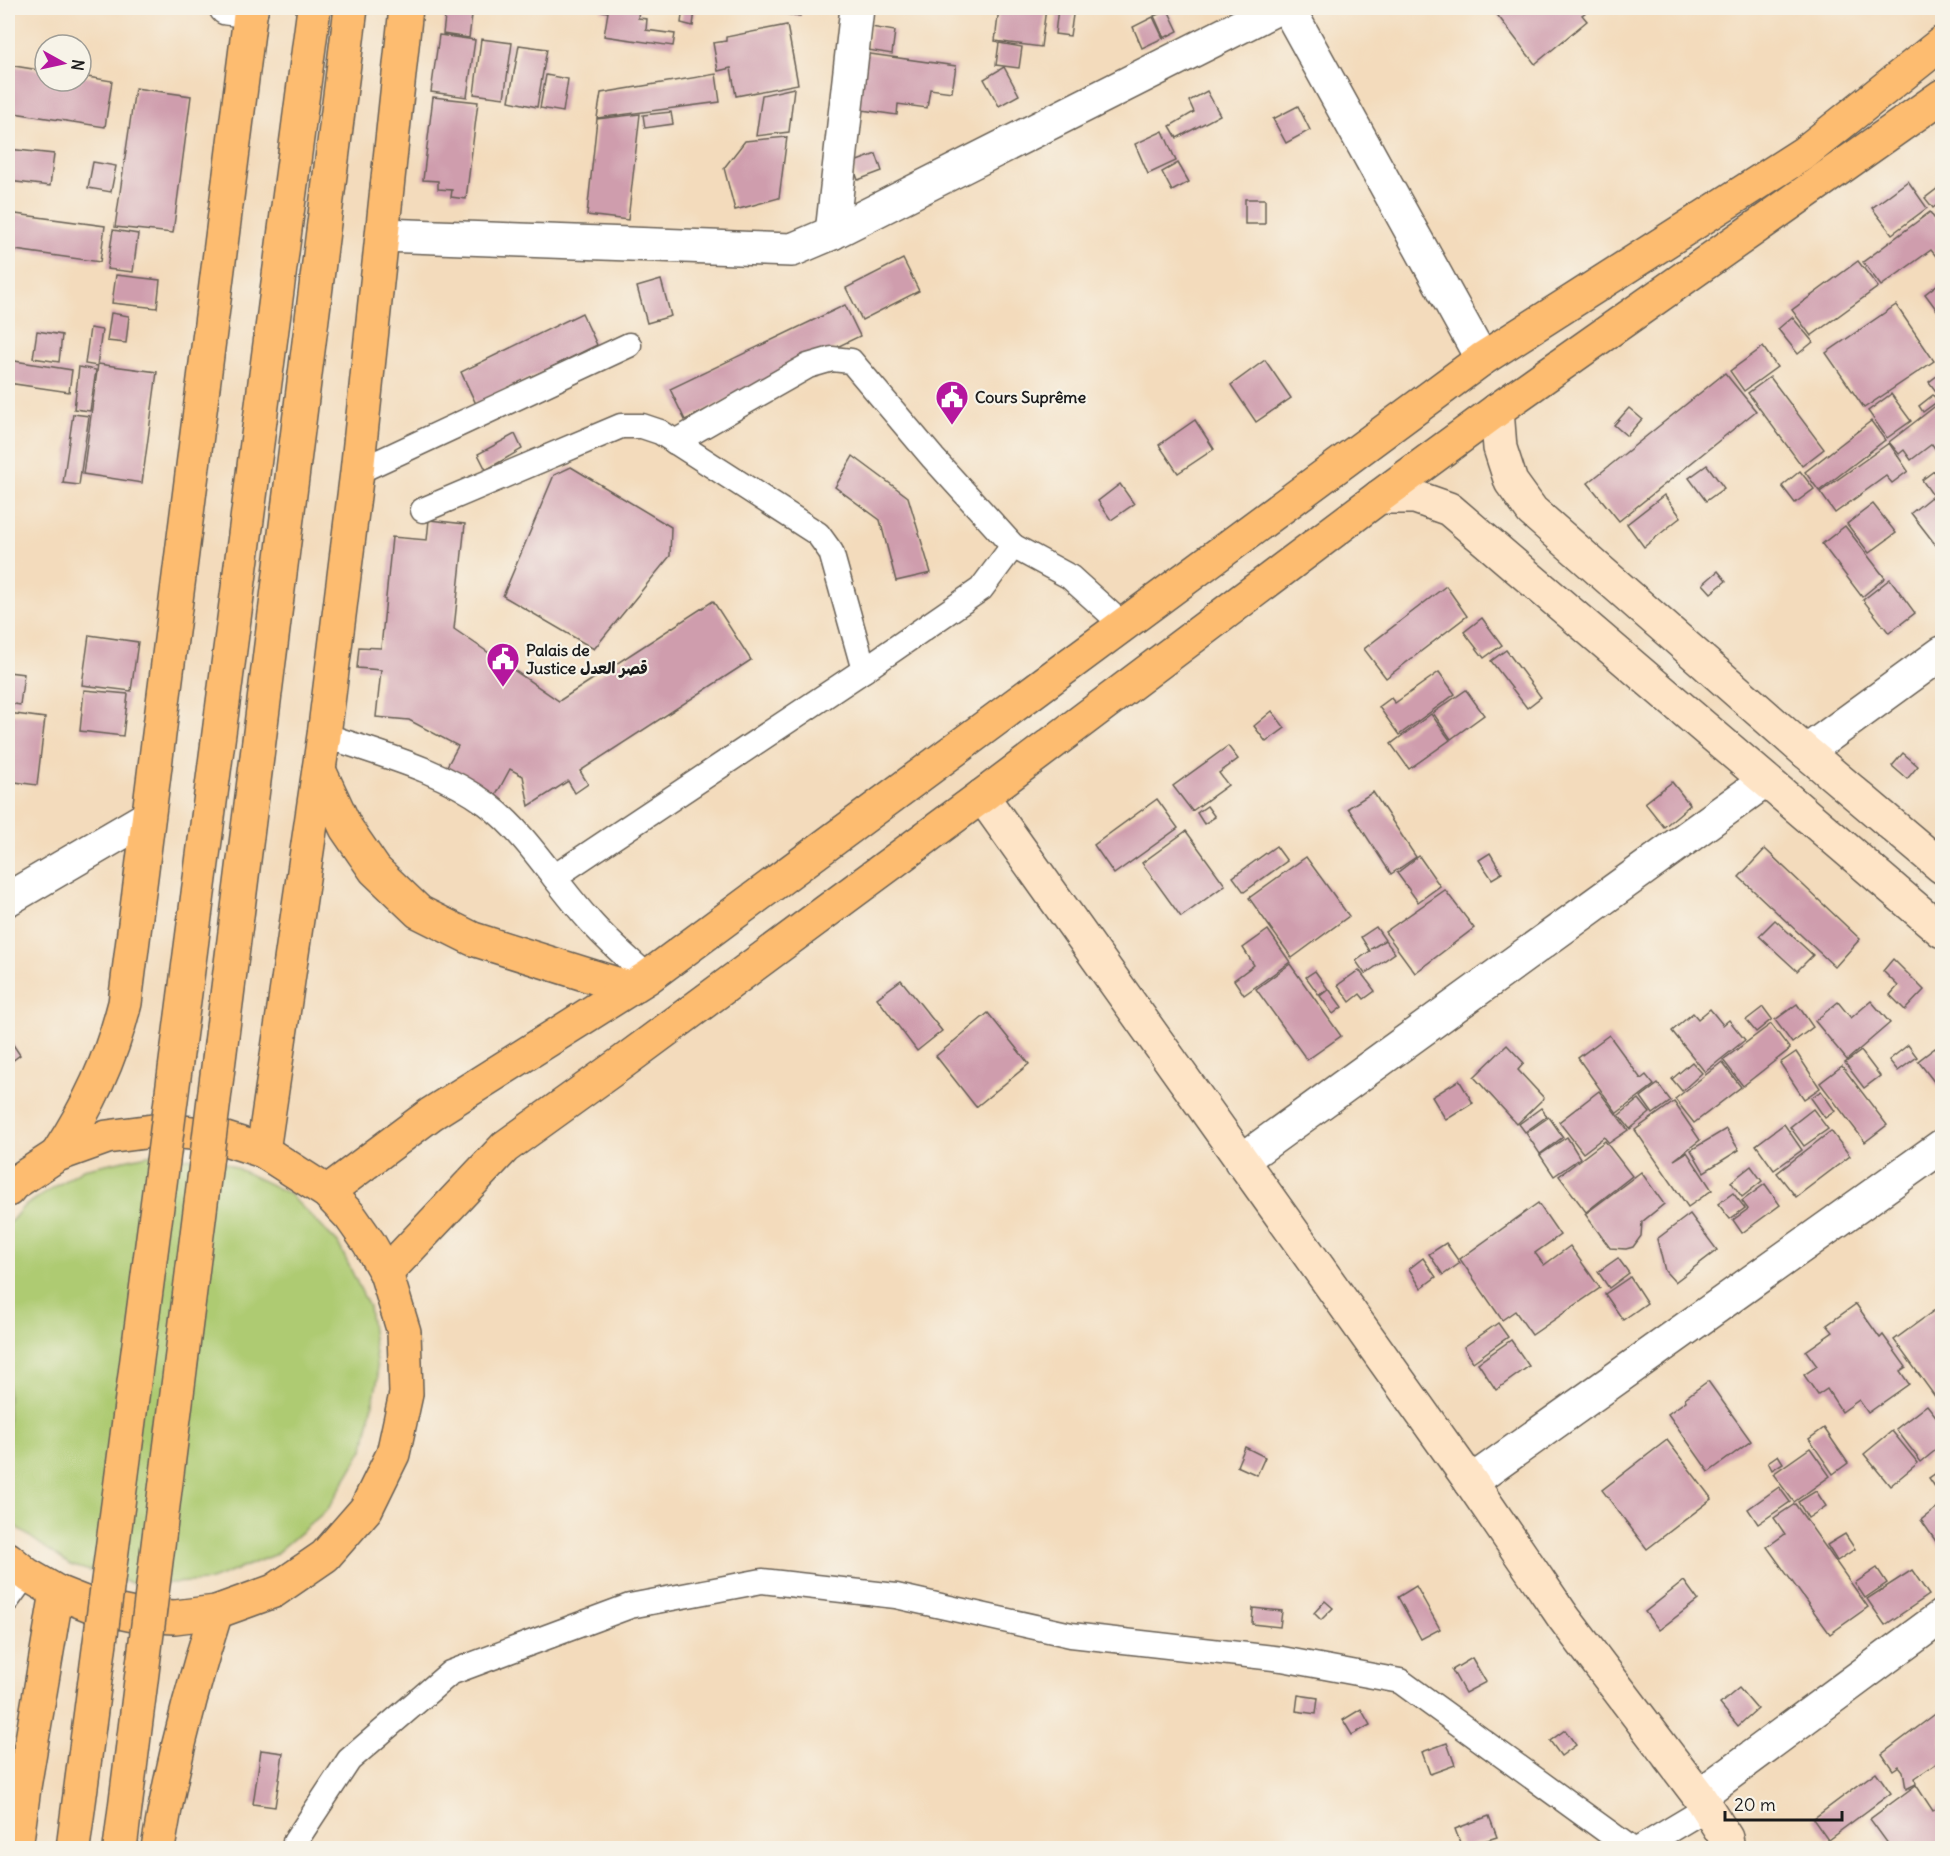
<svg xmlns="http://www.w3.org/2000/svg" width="1950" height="1856" font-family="Delius,'Playpen Sans Arabic',sans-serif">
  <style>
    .green { fill: #aecb72; stroke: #657447; stroke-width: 1.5 }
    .building { fill: #cf9dad }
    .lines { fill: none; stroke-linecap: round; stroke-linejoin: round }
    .lane-casing { stroke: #675f54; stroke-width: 27 }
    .street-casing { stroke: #675f54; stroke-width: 36 }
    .secondary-casing { stroke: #675f54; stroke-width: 36 }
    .primary-casing { stroke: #675f54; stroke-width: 36 }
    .highway-casing { stroke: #675f54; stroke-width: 36 }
    .lane { stroke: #fff; stroke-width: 24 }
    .street { stroke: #fff; stroke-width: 33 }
    .secondary { stroke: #fee4c6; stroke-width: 33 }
    .primary { stroke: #fdbc70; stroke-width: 33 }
    .highway { stroke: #fdbc70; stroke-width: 33 }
    .primary-bridge-casing { stroke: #675f54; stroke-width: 36; stroke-linecap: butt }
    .primary-bridge { stroke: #fdbc70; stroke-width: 33 }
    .labels { text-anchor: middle; stroke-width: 4.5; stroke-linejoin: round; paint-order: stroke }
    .poi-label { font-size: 16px; font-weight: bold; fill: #1c1c1c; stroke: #f7f3e8; text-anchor: start }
  </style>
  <rect width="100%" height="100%" fill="#f7f3e8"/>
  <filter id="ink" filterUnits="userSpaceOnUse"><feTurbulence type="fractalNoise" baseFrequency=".0167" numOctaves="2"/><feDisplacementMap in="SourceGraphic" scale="12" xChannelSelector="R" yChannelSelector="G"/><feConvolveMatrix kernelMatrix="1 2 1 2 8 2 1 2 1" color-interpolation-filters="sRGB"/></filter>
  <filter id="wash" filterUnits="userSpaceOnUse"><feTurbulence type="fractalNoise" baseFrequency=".008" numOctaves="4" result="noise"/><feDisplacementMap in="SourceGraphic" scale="24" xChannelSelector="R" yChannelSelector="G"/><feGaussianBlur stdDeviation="1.35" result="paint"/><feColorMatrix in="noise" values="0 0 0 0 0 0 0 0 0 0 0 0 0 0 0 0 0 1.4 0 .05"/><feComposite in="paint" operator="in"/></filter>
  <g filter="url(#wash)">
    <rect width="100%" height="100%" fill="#f3dbbc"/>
    <polygon class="green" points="152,1154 224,1162 288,1193 338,1243 369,1307 378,1378 364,1448 328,1509 274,1555 208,1581 138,1585 70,1565 12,1524 8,1518 8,1225 23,1207 83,1169"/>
    <g id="blocks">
      <g class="building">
        <polygon points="446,8 473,8 469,38 443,34"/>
        <polygon points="602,8 639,8 638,18 647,19 646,30 675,34 673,46 604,36 608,12 601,11"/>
        <polygon points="683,8 695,10 693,26 681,23"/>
        <polygon points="779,8 801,8 800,16 778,13"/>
        <polygon points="999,8 1046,8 1041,47 995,41"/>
        <polygon points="1058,8 1074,8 1070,36 1055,34"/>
        <polygon points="1492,8 1592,8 1582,15 1587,21 1535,64"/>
        <polygon points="1168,10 1178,31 1164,38 1154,16"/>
        <polygon points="1153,17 1163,38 1142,48 1133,27"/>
        <polygon points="787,25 798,84 736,96 731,68 718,71 713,43 726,41 726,37"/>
        <polygon points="871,27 895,31 892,54 868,50"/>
        <polygon points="439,35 475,40 467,97 431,92"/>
        <polygon points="481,39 512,43 504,98 474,94"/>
        <polygon points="999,43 1022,47 1019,68 996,65"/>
        <polygon points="519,45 547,49 537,107 509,101"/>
        <polygon points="863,53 956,66 952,92 930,89 927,108 898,104 897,115 855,109"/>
        <polygon points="8,65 45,71 45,81 81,81 81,76 112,81 105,127 8,112"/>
        <polygon points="1004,67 1019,95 999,106 984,79"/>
        <polygon points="716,74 720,102 597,118 601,93"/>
        <polygon points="546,75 568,79 563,112 540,108"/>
        <polygon points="135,88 191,96 173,233 115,227"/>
        <polygon points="794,88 789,132 756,136 762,95"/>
        <polygon points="1207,91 1220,115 1177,138 1170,126 1194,112 1189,101"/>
        <polygon points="433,97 478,102 466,199 451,197 452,190 438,189 438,181 423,180"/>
        <polygon points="1298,106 1310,130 1286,143 1273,119"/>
        <polygon points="671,112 673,124 645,128 643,115"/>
        <polygon points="640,114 628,220 587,215 597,119"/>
        <polygon points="1163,131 1176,161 1148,174 1135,144"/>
        <polygon points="787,137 779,198 735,210 724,168 745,141"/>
        <polygon points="8,149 54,154 50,186 8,181"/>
        <polygon points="876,154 882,171 858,180 852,163"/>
        <polygon points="93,162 116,166 111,192 88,188"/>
        <polygon points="1178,163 1189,182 1172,191 1162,172"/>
        <polygon points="1908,181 1927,208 1892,234 1872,208"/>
        <polygon points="1942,185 1942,201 1933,208 1925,198"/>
        <rect x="1245" y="199" width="20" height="25"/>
        <polygon points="1930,212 1942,230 1942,260 1940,261 1931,250 1881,286 1863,262"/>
        <polygon points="8,213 105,226 100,262 8,249"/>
        <polygon points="113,230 138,234 133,272 107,269"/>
        <polygon points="903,259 919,291 862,320 846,288"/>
        <polygon points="1858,261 1878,287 1811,336 1792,310"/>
        <polygon points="116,275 160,280 157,308 112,303"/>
        <polygon points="661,280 671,316 647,323 637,287"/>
        <polygon points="1942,281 1942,317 1925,294"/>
        <polygon points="845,305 860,336 685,420 670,389"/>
        <polygon points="1896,305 1934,361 1864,408 1826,353"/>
        <polygon points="111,313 129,316 126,343 107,341"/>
        <polygon points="582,313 597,345 476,404 461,372"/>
        <polygon points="1792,317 1813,342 1798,354 1778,329"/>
        <polygon points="90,328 102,330 97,366 85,364"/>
        <polygon points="37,331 62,335 59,362 33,358"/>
        <polygon points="1763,347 1777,367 1744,391 1730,371"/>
        <polygon points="8,360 72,370 69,392 8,383"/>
        <polygon points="1265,360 1291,398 1256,422 1231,385"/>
        <polygon points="98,364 157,372 142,483 83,474"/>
        <polygon points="79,367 96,370 90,411 74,409"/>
        <polygon points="1942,372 1942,397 1941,398 1929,382"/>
        <polygon points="1725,373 1756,411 1619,521 1588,483"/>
        <polygon points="1770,377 1824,449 1802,466 1748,393"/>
        <polygon points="1891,394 1911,421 1887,438 1868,411"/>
        <polygon points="1933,395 1938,401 1923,412 1919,406"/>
        <polygon points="1942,401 1942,459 1932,444 1911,460 1904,450 1899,454 1889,442"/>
        <polygon points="1629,408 1642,419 1627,436 1614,425"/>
        <polygon points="73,414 89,416 79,485 63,483"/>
        <polygon points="1195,420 1214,449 1178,473 1159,445"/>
        <polygon points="1871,421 1885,440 1819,491 1805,472"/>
        <polygon points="515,434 522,449 486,470 478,454"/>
        <polygon points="1889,443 1908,471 1892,483 1886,476 1835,513 1820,492"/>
        <polygon points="853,456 908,497 931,573 896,581 880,520 835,487"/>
        <polygon points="1707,465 1724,488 1706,501 1689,478"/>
        <polygon points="571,467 671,527 670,556 594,649 503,596 554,475"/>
        <polygon points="1800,471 1814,489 1795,503 1782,486"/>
        <polygon points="1934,471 1942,483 1942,502 1939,504 1922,480"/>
        <polygon points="1120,484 1134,504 1111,520 1098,501"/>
        <polygon points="1664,495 1681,517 1644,547 1627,524"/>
        <polygon points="1931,497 1942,512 1942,553 1911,513"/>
        <polygon points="1873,504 1896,533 1869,553 1847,524"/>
        <polygon points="429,520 465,524 454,629 559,701 713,601 751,660 580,771 588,784 575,793 568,781 529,806 523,776 510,769 496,795 446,768 458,746 409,720 376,717 381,670 357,668 359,647 381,648 392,537 427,540"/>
        <polygon points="1845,526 1885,578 1862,597 1822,544"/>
        <polygon points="1718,571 1726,581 1711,593 1703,584"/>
        <polygon points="1890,579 1915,613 1889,633 1863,600"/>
        <polygon points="1446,586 1467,616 1386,678 1364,649"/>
        <polygon points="1482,618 1502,645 1484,658 1464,632"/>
        <polygon points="89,635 138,642 131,691 82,685"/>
        <polygon points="1506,650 1541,697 1527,708 1491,661"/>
        <polygon points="8,672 24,674 20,705 8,703"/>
        <polygon points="1439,672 1455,694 1399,735 1379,707 1391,698 1395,703"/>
        <polygon points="84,690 128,694 123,736 80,731"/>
        <polygon points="1466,690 1484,715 1451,739 1433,713"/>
        <polygon points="1272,711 1285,728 1266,742 1254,726"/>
        <polygon points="8,713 45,718 37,785 8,781"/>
        <polygon points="1431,714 1450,740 1409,769 1391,744"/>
        <polygon points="1228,746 1238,759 1219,773 1228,785 1192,811 1173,786"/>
        <polygon points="1903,753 1918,766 1907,779 1892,766"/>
        <polygon points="1672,782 1690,805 1664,827 1645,803"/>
        <polygon points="1373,792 1416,857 1391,874 1348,808"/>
        <polygon points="1157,799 1178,828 1114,874 1094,845"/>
        <polygon points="1207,806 1215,817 1204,824 1197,813"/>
        <polygon points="1186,831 1225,885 1181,917 1142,863"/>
        <polygon points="1276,846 1287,861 1244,892 1233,877"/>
        <polygon points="1765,849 1860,939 1835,967 1739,877"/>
        <polygon points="1490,853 1502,873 1492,879 1479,860"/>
        <polygon points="1419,856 1440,886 1418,902 1397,873"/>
        <polygon points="1306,857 1349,916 1292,958 1249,898"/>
        <polygon points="1445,890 1474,928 1415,973 1385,932"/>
        <polygon points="1775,920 1813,955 1797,971 1759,936"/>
        <polygon points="1376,927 1385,940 1371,949 1385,940 1395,953 1365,974 1356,961 1370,951 1361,937"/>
        <polygon points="1268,930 1290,962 1244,995 1234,980 1254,965 1243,948"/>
        <polygon points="1893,959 1924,990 1905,1010 1890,995 1898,986 1883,971"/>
        <polygon points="1290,964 1341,1036 1307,1060 1256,989"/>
        <polygon points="1359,970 1375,991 1364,999 1360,994 1350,1002 1338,985"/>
        <polygon points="1315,971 1328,989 1319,995 1306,977"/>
        <polygon points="901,980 942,1031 917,1051 877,998"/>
        <polygon points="1329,989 1342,1007 1333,1014 1320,996"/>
        <polygon points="1871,1001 1890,1023 1847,1060 1815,1021 1838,1002 1851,1018"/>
        <polygon points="1797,1004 1813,1027 1792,1043 1775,1020"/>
        <polygon points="1763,1007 1772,1019 1756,1032 1746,1020"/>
        <polygon points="1710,1009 1723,1025 1729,1020 1745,1040 1705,1072 1672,1031 1693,1013 1698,1019"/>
        <polygon points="988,1013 1029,1064 976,1107 936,1056"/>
        <polygon points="1771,1024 1790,1049 1743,1086 1723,1060"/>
        <polygon points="1609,1035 1641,1079 1646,1075 1654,1085 1617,1113 1578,1058"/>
        <polygon points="8,1037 20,1055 8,1064"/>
        <polygon points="1507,1045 1524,1063 1518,1070 1544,1098 1517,1124 1474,1077"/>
        <polygon points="1908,1045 1917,1057 1898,1071 1889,1060"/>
        <polygon points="1935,1048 1942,1057 1942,1085 1939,1088 1918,1061"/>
        <polygon points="1861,1051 1880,1076 1864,1088 1845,1063"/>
        <polygon points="1796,1052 1820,1088 1804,1099 1780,1063"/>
        <polygon points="1692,1062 1702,1073 1682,1091 1672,1079"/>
        <polygon points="1722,1062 1741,1087 1694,1123 1675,1099"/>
        <polygon points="1842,1066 1887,1125 1865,1142 1820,1083"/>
        <polygon points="1459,1080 1473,1103 1446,1120 1432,1097"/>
        <polygon points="1658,1084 1671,1101 1653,1114 1641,1097"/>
        <polygon points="1599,1091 1628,1130 1609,1143 1604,1137 1583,1153 1559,1122"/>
        <polygon points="1821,1091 1835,1111 1825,1118 1811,1098"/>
        <polygon points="1639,1099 1650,1113 1630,1129 1619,1115"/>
        <polygon points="1674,1102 1700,1140 1674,1160 1687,1152 1712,1190 1688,1207 1635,1130"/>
        <polygon points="1541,1108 1547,1116 1525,1132 1519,1124"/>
        <polygon points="1813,1109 1828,1129 1804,1146 1790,1127"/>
        <polygon points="1549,1117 1563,1137 1540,1154 1526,1133"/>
        <polygon points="1784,1124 1802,1150 1774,1170 1756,1145"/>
        <polygon points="1726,1129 1739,1150 1704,1172 1691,1150"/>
        <polygon points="1831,1131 1850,1156 1796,1197 1777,1173"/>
        <polygon points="1567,1137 1580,1158 1554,1176 1540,1155"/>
        <polygon points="1605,1141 1632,1176 1586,1212 1559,1176"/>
        <polygon points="1751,1166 1762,1181 1742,1197 1731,1182"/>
        <polygon points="1641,1172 1664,1204 1642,1222 1641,1236 1633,1247 1626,1249 1610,1248 1585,1214"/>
        <polygon points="1765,1184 1780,1205 1742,1233 1733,1220 1748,1209 1742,1201"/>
        <polygon points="1733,1193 1745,1208 1730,1219 1718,1204"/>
        <polygon points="1538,1203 1560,1235 1535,1253 1544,1265 1570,1246 1600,1288 1532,1335 1515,1311 1502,1320 1460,1259"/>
        <polygon points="1690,1214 1717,1250 1675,1282 1665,1271 1657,1239"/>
        <polygon points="1446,1243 1460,1263 1443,1275 1429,1254"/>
        <polygon points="1423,1258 1436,1277 1421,1288 1409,1269"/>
        <polygon points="1618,1258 1629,1273 1609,1288 1598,1272"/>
        <polygon points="1630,1277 1647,1303 1623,1320 1605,1294"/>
        <polygon points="1856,1304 1880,1338 1883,1335 1906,1367 1900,1371 1909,1384 1868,1413 1859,1400 1842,1412 1827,1389 1818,1395 1804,1375 1817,1366 1806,1351 1833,1332 1827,1325"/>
        <polygon points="1939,1307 1942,1311 1942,1394 1936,1398 1894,1340"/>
        <polygon points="1498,1323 1508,1337 1473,1362 1464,1347"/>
        <polygon points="1511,1340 1529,1366 1496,1390 1478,1363"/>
        <polygon points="1708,1381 1751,1441 1709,1472 1668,1414 1686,1401 1685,1398"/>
        <polygon points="1927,1405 1942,1424 1942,1445 1921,1462 1896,1429"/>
        <polygon points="1824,1428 1848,1463 1833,1474 1809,1439"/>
        <polygon points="1892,1431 1918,1463 1890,1486 1864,1454"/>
        <polygon points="1667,1440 1712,1499 1647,1549 1602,1490"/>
        <polygon points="1245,1447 1265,1457 1257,1475 1237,1466"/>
        <polygon points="1810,1448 1830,1476 1794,1502 1773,1474"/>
        <polygon points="1778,1455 1783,1463 1772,1470 1768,1462"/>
        <polygon points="1942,1469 1942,1497 1929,1478"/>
        <polygon points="1779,1487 1790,1502 1758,1524 1748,1509"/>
        <polygon points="1816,1491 1826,1506 1808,1518 1798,1502"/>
        <polygon points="1795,1504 1868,1607 1830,1634 1767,1547 1785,1534 1774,1518"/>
        <polygon points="1939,1506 1942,1511 1942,1550 1921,1520"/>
        <polygon points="1845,1534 1855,1549 1837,1561 1827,1545"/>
        <polygon points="1877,1568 1887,1583 1865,1598 1855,1583"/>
        <polygon points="1912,1570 1929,1595 1885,1625 1867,1599"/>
        <polygon points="1684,1581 1698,1600 1659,1630 1645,1612"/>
        <polygon points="1416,1586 1440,1629 1421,1639 1398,1597"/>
        <polygon points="1325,1601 1333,1608 1321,1620 1314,1613"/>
        <polygon points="1253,1608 1282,1611 1280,1627 1252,1624"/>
        <polygon points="1472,1658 1486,1682 1465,1693 1452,1670"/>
        <polygon points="1739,1688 1757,1709 1738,1726 1720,1704"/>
        <polygon points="1298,1695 1318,1698 1316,1714 1296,1711"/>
        <polygon points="1361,1709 1370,1725 1352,1735 1343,1720"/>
        <polygon points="1938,1712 1942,1718 1942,1771 1937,1763 1915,1778 1916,1784 1906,1789 1903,1771 1899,1766 1893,1770 1882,1754"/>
        <polygon points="1565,1730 1576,1745 1561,1756 1550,1741"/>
        <polygon points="1447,1743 1455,1765 1430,1774 1422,1752"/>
        <polygon points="261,1750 283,1753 275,1807 253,1804"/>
        <polygon points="1876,1772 1891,1793 1828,1840 1813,1819"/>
        <polygon points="1916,1785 1933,1811 1942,1804 1942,1848 1885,1848 1889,1845 1870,1819"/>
        <polygon points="1489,1816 1497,1837 1462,1848 1455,1829"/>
      </g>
    </g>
  </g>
  <g filter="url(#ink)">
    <use href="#blocks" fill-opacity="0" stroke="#675f54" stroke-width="1.5"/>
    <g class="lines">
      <g class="lane-casing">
        <g id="lane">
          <polyline points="357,472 629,345"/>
          <polyline points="423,510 621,426 642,426 660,432 818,534 831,552 864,670"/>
          <polyline points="1013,546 1070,577 1123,625"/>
          <path d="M324,735C378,754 440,769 487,804C528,835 554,882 589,920C607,941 628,958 648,977"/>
          <polyline points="554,877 864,670 981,589 1013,546 933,458 851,361 832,359 808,366 675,442"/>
          <polyline points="8,1599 26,1574"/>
          <polyline points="295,1842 349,1760 450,1673 630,1606 762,1581 896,1596 1071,1635 1282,1659 1400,1681 1630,1848"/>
          <polyline points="1640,1848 1707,1808"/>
        </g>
      </g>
      <g class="street-casing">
        <g id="street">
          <polyline points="226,8 251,11"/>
          <polyline points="1288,8 1482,359"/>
          <polyline points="832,233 857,8"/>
          <polyline points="383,235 792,250 832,233 1277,8"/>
          <polyline points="1806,752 1942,653"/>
          <polyline points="8,899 148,817"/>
          <polyline points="1241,1161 1765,781"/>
          <polyline points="1471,1482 1942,1146"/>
          <polyline points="1699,1796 1942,1616"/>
        </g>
      </g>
      <g class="secondary-casing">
        <g id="secondary">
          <polyline points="1497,410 1500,448 1511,482 1532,511 1806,752 1942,867"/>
          <polyline points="1379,497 1415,497 1449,509 1942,931"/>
          <polyline points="982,796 1471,1482 1564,1618 1699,1796 1726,1838 1728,1848"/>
        </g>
      </g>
      <g class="primary-casing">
        <g id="primary">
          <polyline points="263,1151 324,735 357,472 406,8"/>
          <path d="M57,1155C89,1105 110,1062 125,1003L251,8"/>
          <polyline points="16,1848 24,1787 57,1592"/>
          <path d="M158,1848C171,1768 191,1690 216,1612"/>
        </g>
      </g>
      <g class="highway-casing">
        <g id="highway">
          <polyline points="319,770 346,828 375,870 419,912 473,939 629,988"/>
          <polyline points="8,1190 13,1184 57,1155 107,1137 160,1130 213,1135 263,1151 327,1192 350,1216 369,1243 386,1273 404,1332 406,1394 393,1454 366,1509 325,1556 274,1591 216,1612 175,1617 134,1615 95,1607 57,1592 26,1574 8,1559"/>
          <polyline points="327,1192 431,1114 648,977 1482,359 1804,153 1942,43"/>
          <polyline points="386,1273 505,1147 619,1065 982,796 1379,497 1497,410 1942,96"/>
        </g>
      </g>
      <use href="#lane" class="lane"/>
      <use href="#street" class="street"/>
      <use href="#secondary" class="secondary"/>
      <use href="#primary" class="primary"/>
      <use href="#highway" class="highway"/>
      <g class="primary-bridge-casing">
        <g id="primary-bridge">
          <polyline points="73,1848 314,8"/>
          <polyline points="120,1848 351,8"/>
        </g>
      </g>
      <use href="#primary-bridge" class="primary-bridge"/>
    </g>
  </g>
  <defs>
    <g id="civic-pin" transform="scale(1.725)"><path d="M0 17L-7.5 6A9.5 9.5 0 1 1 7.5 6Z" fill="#b5179e" stroke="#f7f3e8"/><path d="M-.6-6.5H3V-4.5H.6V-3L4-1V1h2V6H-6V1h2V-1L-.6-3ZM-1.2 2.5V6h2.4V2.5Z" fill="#fff"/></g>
  </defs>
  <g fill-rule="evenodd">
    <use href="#civic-pin" x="952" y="397"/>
    <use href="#civic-pin" x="503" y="659"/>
  </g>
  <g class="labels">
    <g class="poi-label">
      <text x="975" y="403">Cours Suprême</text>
      <text x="526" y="656">Palais de<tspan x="526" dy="18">Justice قصر العدل</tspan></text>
    </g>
  </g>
  <rect width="1950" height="1856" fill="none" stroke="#f7f3e8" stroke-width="30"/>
  <g transform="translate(63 63) rotate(98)"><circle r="28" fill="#f7f3e8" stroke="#9f9d96" stroke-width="1.5"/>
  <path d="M0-4.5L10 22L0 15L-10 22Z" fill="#b5179e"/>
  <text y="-9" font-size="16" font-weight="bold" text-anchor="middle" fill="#1c1c1c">N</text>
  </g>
  <path d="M1725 1811v9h117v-9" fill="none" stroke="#1c1c1c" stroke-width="3"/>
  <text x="1734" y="1811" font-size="18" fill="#1c1c1c" stroke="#f7f3e8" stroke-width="4.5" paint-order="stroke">20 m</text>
</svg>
